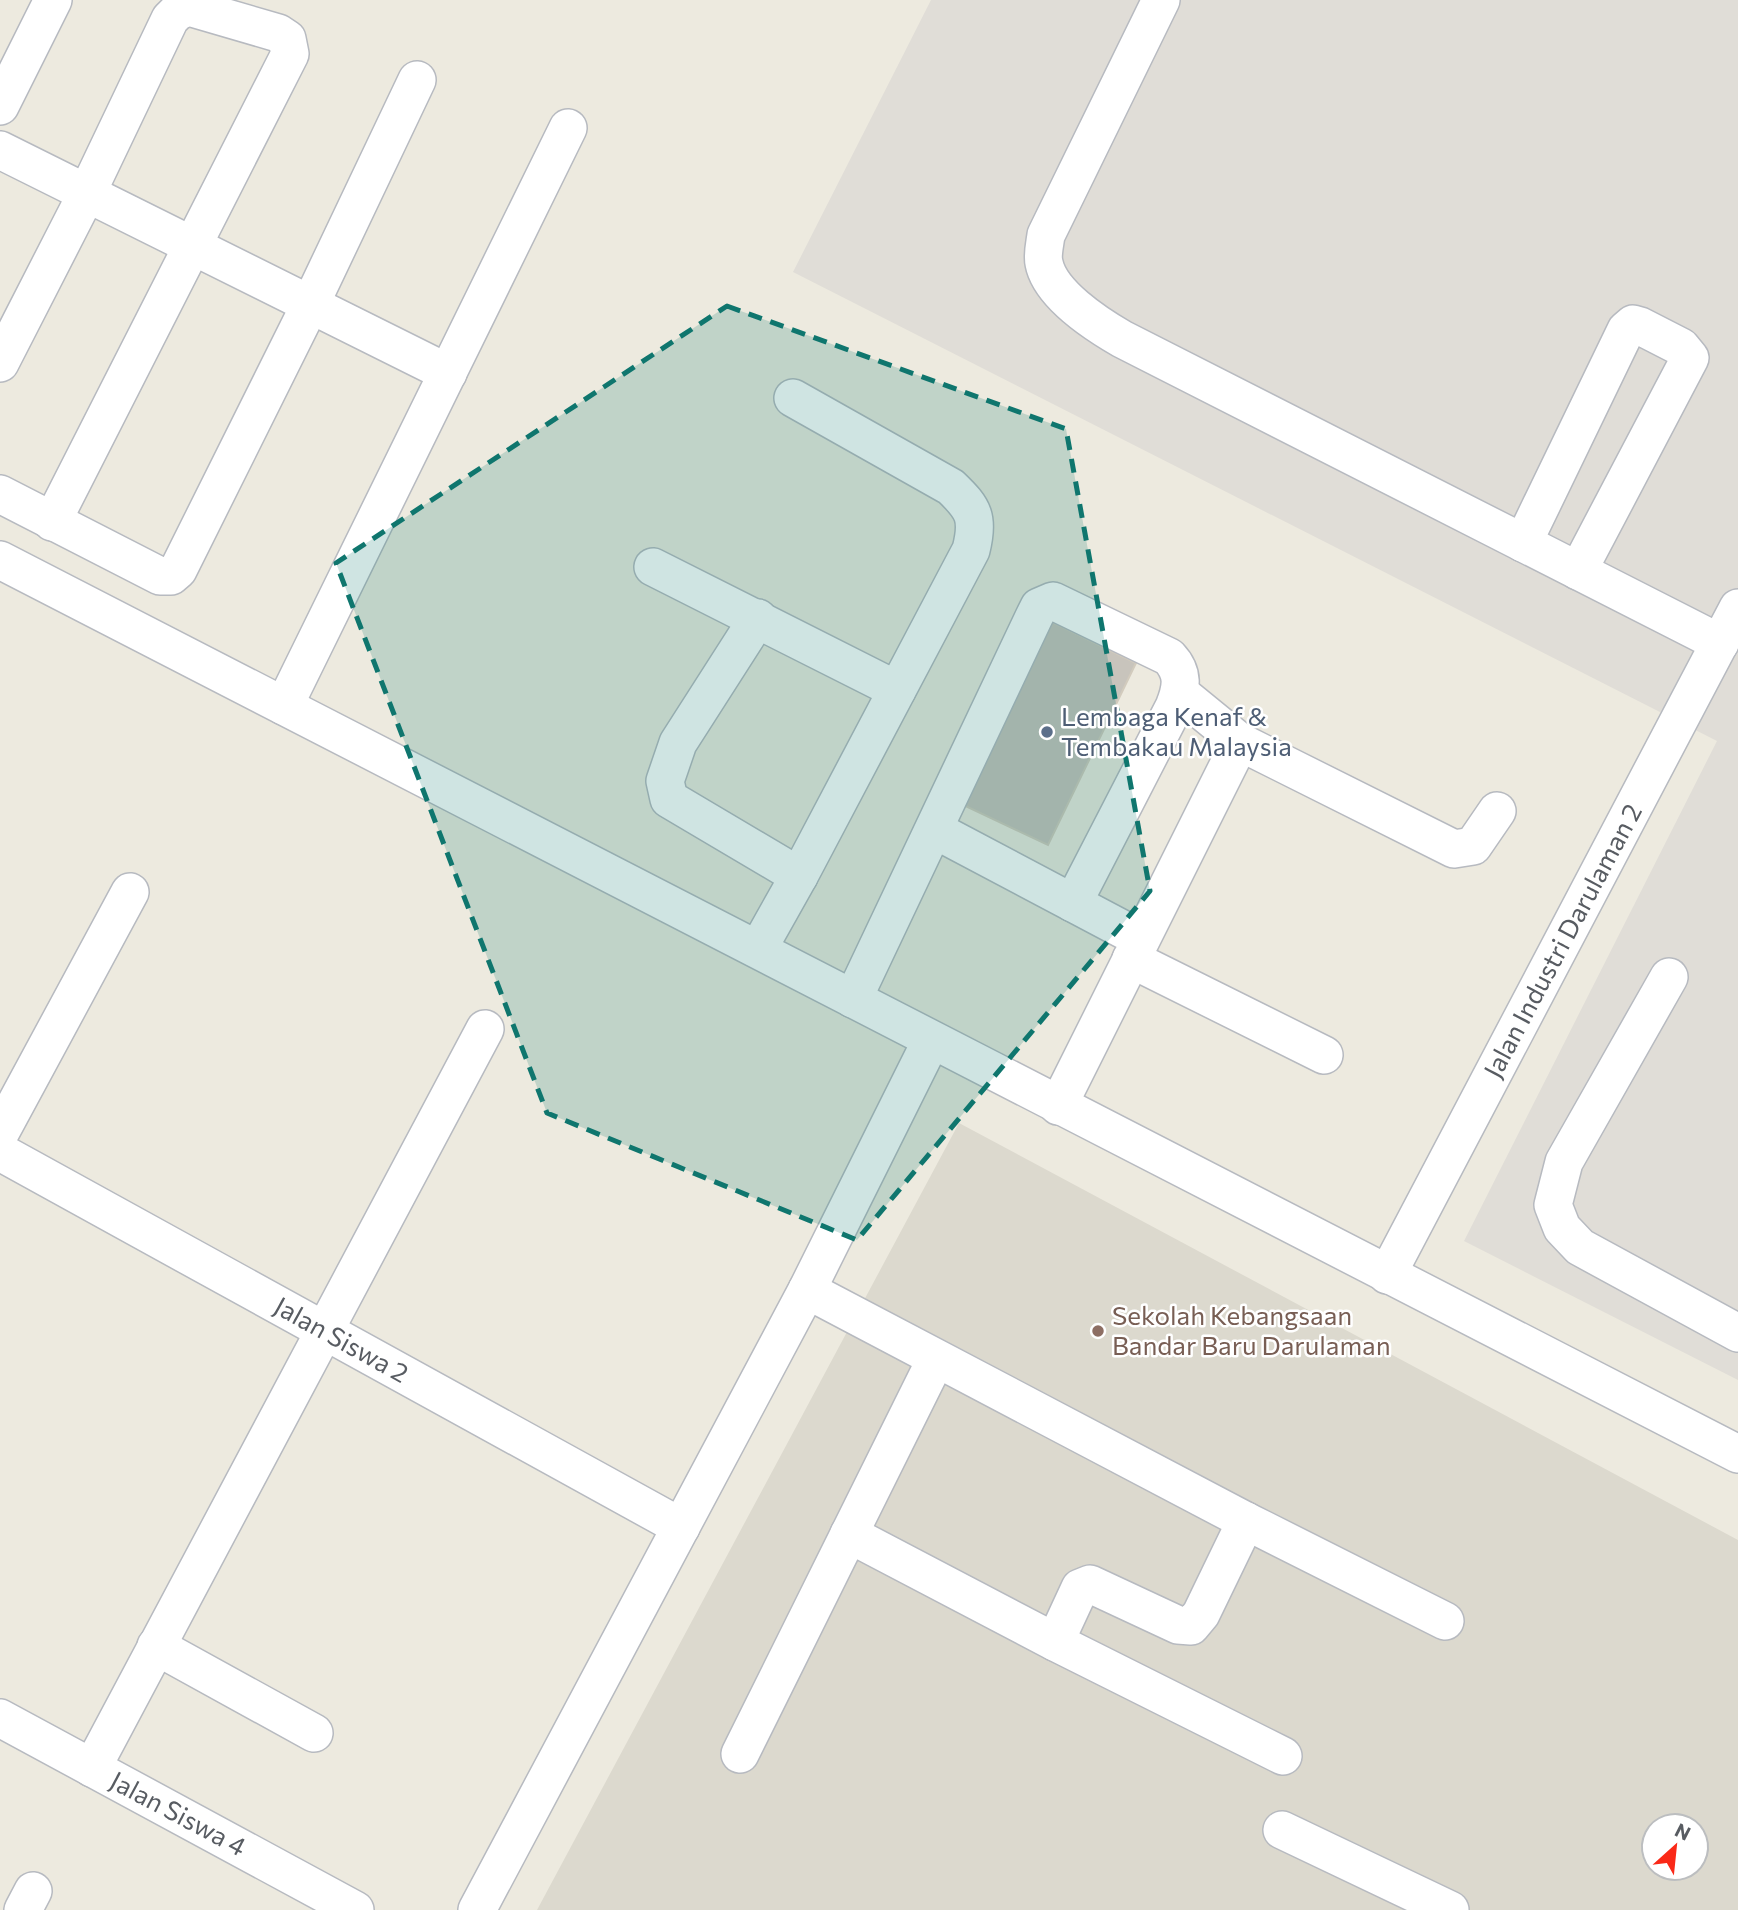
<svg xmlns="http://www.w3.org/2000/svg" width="1738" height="1910" font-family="Commissioner,sans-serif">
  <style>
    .industrial { fill: #e0ddd7 }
    .education { fill: #dcd9ce; fill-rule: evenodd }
    .building { fill: #c8c4bc; stroke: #d2cbbd; stroke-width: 2 }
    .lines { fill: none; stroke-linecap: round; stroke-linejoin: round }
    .minor-casing { stroke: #b7bac0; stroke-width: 40 }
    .minor { stroke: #fff; stroke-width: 37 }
    .marked { fill: #0f766e; fill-opacity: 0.2; stroke: #0f766e; stroke-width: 5; stroke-dasharray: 14 9; stroke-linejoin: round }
    .service-dot { fill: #5c6f8a; stroke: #fff; stroke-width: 2.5 }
    .education-dot { fill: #8d6e63; stroke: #fff; stroke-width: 2.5 }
    .labels { text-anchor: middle; stroke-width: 5; stroke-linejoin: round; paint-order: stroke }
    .service-label { font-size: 26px; fill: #4e5e75; stroke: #fff; text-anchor: start }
    .street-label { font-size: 26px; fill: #585c62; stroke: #fff }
    .education-label { font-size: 26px; fill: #785e54; stroke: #fff; text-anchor: start }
  </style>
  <rect width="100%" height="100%" fill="#edeadf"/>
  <polygon class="industrial" points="931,0 1738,0 1738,1380 1464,1241 1717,741 793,272"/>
  <path class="education" d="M959,1123L1738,1540V1910H537ZM1654,1826H1696V1868H1654Z"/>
  <polygon class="building" points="1046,619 1136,663 1048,845 957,802"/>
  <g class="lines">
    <g class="minor-casing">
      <g id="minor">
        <path d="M1161,0L1046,235C1045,243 1042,255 1044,263C1050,294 1096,324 1122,339L1720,643"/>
        <polyline points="0,106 53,0"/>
        <polyline points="0,150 448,373"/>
        <polyline points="0,363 87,193 170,19 178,11 189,7 278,33 287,39 290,54 52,522"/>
        <polyline points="0,494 160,576 171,576 178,570 311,303 417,80"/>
        <polyline points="1523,543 1626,330 1633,324 1640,326 1681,347 1690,358 1578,571"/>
        <polyline points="0,560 1738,1454"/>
        <polyline points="653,567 897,690"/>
        <polyline points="758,618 678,743 665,781 669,799 799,876"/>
        <polyline points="1180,693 1240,742 1454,849 1473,846 1497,811"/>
        <polyline points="284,706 568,128"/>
        <polyline points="935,830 1141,939"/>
        <path d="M758,949L799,876L971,550C979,518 974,509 951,487L793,398"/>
        <polyline points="1131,959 1324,1055"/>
        <polyline points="1669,977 1564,1162 1553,1205 1562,1228 1580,1247 1738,1333"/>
        <path d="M853,999L1034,617L1039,607L1053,601L1169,657C1184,673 1182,687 1174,707L1073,903"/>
        <polyline points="1058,1106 1240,742"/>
        <polyline points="0,1133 130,892"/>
        <polyline points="0,1152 681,1527"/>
        <polyline points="1387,1275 1738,608"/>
        <polyline points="807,1290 1246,1521 1445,1621"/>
        <polyline points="849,1534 1055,1642 1283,1756"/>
        <polyline points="1055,1642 1080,1588 1090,1584 1178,1625 1191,1626 1201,1614 1246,1521"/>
        <polyline points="156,1646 314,1733"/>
        <polyline points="0,1718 355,1910"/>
        <polyline points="740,1754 936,1359"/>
        <polyline points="92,1768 485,1029"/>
        <polyline points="1282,1830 1450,1910"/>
        <polyline points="23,1910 33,1891"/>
        <polyline points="477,1910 807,1290 931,1041"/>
      </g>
    </g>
    <use href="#minor" class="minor"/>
  </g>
  <path class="marked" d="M727,306L1066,429L1150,891L857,1240L547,1113L336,563Z"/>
  <circle class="service-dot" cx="1047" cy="732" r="7"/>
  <circle class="education-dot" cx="1098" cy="1331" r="7"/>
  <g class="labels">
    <g class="service-label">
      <text x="1061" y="726">Lembaga Kenaf &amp;<tspan x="1061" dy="30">Tembakau Malaysia</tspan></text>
    </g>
    <g class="street-label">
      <text transform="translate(1563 941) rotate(-62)" y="9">Jalan Industri Darulaman 2</text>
      <text transform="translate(341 1340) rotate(29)" y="9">Jalan Siswa 2</text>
      <text transform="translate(178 1814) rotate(28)" y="9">Jalan Siswa 4</text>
    </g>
    <g class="education-label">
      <text x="1112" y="1325">Sekolah Kebangsaan<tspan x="1112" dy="30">Bandar Baru Darulaman</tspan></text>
    </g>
  </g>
  <g transform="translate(1675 1847) rotate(27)"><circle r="33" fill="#ffffff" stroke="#bcbec0" stroke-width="2"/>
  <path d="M0-5L12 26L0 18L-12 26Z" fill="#fa2918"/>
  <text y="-10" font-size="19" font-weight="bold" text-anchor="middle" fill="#585c62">N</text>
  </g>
</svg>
